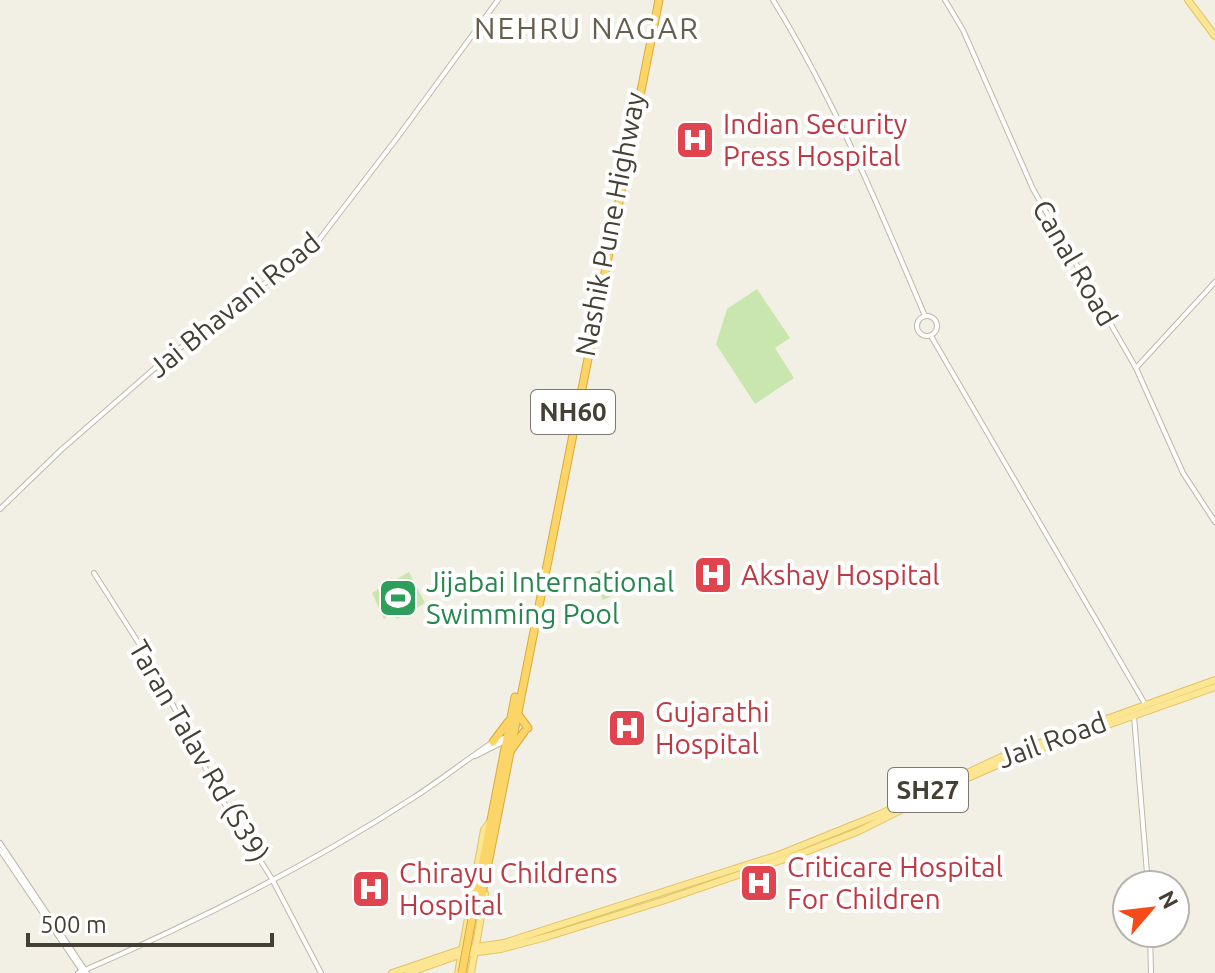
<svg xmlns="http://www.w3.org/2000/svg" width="1215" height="973" font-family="Ubuntu,sans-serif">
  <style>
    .green { fill: #c9e6ae }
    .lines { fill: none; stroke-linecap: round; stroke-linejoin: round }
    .minor-casing { stroke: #bdb8a8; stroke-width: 6 }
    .major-casing { stroke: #e1c564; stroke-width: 8 }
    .highway-casing { stroke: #daaa37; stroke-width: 9 }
    .minor { stroke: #fff; stroke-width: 4 }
    .major { stroke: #fce694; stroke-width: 6 }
    .highway { stroke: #fbd568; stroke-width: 7 }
    .highway-bridge-casing { stroke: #daaa37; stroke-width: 9; stroke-linecap: butt }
    .highway-bridge { stroke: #fbd568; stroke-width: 7 }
    .labels { text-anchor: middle; stroke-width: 8; stroke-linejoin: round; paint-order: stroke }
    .shield { fill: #fff; stroke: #7d7972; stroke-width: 2 }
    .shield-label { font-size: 26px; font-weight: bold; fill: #454035 }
    .health-label { font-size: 28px; fill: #be3a42; stroke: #fff; text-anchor: start }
    .street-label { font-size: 28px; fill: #454035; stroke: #fff }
    .leisure-label { font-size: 28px; fill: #27864d; stroke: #fff; text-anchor: start }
    .neighbourhood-label { font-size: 30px; letter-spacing: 2px; fill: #675e4c; stroke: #fff }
  </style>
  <rect width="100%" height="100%" fill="#f2efe5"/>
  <g class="green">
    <polygon points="757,289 790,338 775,348 794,378 755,404 716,344 727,309"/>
    <polygon points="604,568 616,594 603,600 592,574"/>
    <polygon points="409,572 425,603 397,619 393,612 384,619 372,593"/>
  </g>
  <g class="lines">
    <g class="minor-casing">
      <g id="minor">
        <path d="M773,0C834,99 880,210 925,316"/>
        <polyline points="945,0 963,30 1033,189 1136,368 1183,473 1215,522"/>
        <circle cx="927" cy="326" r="10"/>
        <polyline points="931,336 1145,704"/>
        <polyline points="1136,368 1215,282"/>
        <polyline points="0,509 61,450 163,361 315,245 397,138 498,0"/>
        <polyline points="94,573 150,661 221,798 272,879 321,973"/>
        <polyline points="1134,716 1148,885"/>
        <polyline points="475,756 505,741"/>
        <polyline points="0,843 87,973"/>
        <polyline points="0,850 82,971"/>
        <polyline points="1150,933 1151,973"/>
        <path d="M78,973C192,924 308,866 413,798C441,780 466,760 493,742L509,736"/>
      </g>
    </g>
    <g class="major-casing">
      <g id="major">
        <polyline points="1188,0 1215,36"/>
        <polyline points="392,973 463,949 504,943 781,854 878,815 1001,757 1215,680"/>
        <polyline points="408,973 462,954 501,949 546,937 662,901 805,852 859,831 947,787 1011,759 1215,687"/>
        <polyline points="458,973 484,830 489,823"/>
        <polyline points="471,973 485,894"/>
      </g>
    </g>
    <g class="highway-casing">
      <g id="highway">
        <polyline points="517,713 528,728"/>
        <polyline points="493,742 508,722"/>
        <polyline points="511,750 524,732"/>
        <polyline points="476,897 515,697"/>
        <polyline points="481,899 659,0"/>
      </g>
    </g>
    <use href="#minor" class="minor"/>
    <use href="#major" class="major"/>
    <use href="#highway" class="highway"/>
    <g class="highway-bridge-casing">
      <polyline id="highway-bridge" points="462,973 476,897"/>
    </g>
    <use href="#highway-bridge" class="highway-bridge"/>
  </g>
  <defs>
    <g id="hospital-square" transform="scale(2)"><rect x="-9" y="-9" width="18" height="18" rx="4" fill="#e0444e" stroke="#fff"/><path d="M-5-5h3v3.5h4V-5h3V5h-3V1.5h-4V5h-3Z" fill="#fff"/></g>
    <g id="stadium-square" transform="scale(2)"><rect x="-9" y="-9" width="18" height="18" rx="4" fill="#2e9e5b" stroke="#fff"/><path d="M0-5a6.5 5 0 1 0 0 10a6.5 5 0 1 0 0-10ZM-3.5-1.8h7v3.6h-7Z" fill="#fff"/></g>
  </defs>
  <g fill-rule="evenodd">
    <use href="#hospital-square" x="695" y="140"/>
    <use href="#hospital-square" x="713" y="575"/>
    <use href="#stadium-square" x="398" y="598"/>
    <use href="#hospital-square" x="627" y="728"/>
    <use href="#hospital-square" x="759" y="883"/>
    <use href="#hospital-square" x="371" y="889"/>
  </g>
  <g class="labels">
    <g class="shield">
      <rect x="531" y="390" width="84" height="44" rx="6"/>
      <rect x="888" y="768" width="80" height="44" rx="6"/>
    </g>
    <g class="shield-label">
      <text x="573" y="421">NH60</text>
      <text x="928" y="799">SH27</text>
    </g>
    <g class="health-label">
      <text x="723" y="134">Indian Security<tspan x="723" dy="32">Press Hospital</tspan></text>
      <text x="741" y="585">Akshay Hospital</text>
      <text x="655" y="722">Gujarathi<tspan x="655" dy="32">Hospital</tspan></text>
      <text x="787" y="877">Criticare Hospital<tspan x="787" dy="32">For Children</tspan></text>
      <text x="399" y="883">Chirayu Childrens<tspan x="399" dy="32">Hospital</tspan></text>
    </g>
    <g class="street-label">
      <text transform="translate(610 224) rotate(-79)" y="10">Nashik Pune Highway</text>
      <text transform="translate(1075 263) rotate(60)" y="10">Canal Road</text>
      <text transform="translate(234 305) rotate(-39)" y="10">Jai Bhavani Road</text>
      <text transform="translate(1052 740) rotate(-20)" y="10">Jail Road</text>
      <text transform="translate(199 751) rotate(60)" y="10">Taran Talav Rd (S39)</text>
    </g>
    <g class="leisure-label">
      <text x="426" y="592">Jijabai International<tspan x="426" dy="32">Swimming Pool</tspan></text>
    </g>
    <g class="neighbourhood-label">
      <text x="587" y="39">NEHRU NAGAR</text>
    </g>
  </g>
  <g transform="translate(1151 909) rotate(62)"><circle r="38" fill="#ffffff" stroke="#b5b3ae" stroke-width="2"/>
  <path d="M0-6L14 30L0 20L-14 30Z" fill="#f64a19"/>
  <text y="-12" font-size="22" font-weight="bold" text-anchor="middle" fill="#454035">N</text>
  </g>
  <path d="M28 933v12h244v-12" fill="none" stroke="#454035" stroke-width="4"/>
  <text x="40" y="933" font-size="24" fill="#454035" stroke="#ffffff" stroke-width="6" paint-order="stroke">500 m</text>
</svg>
